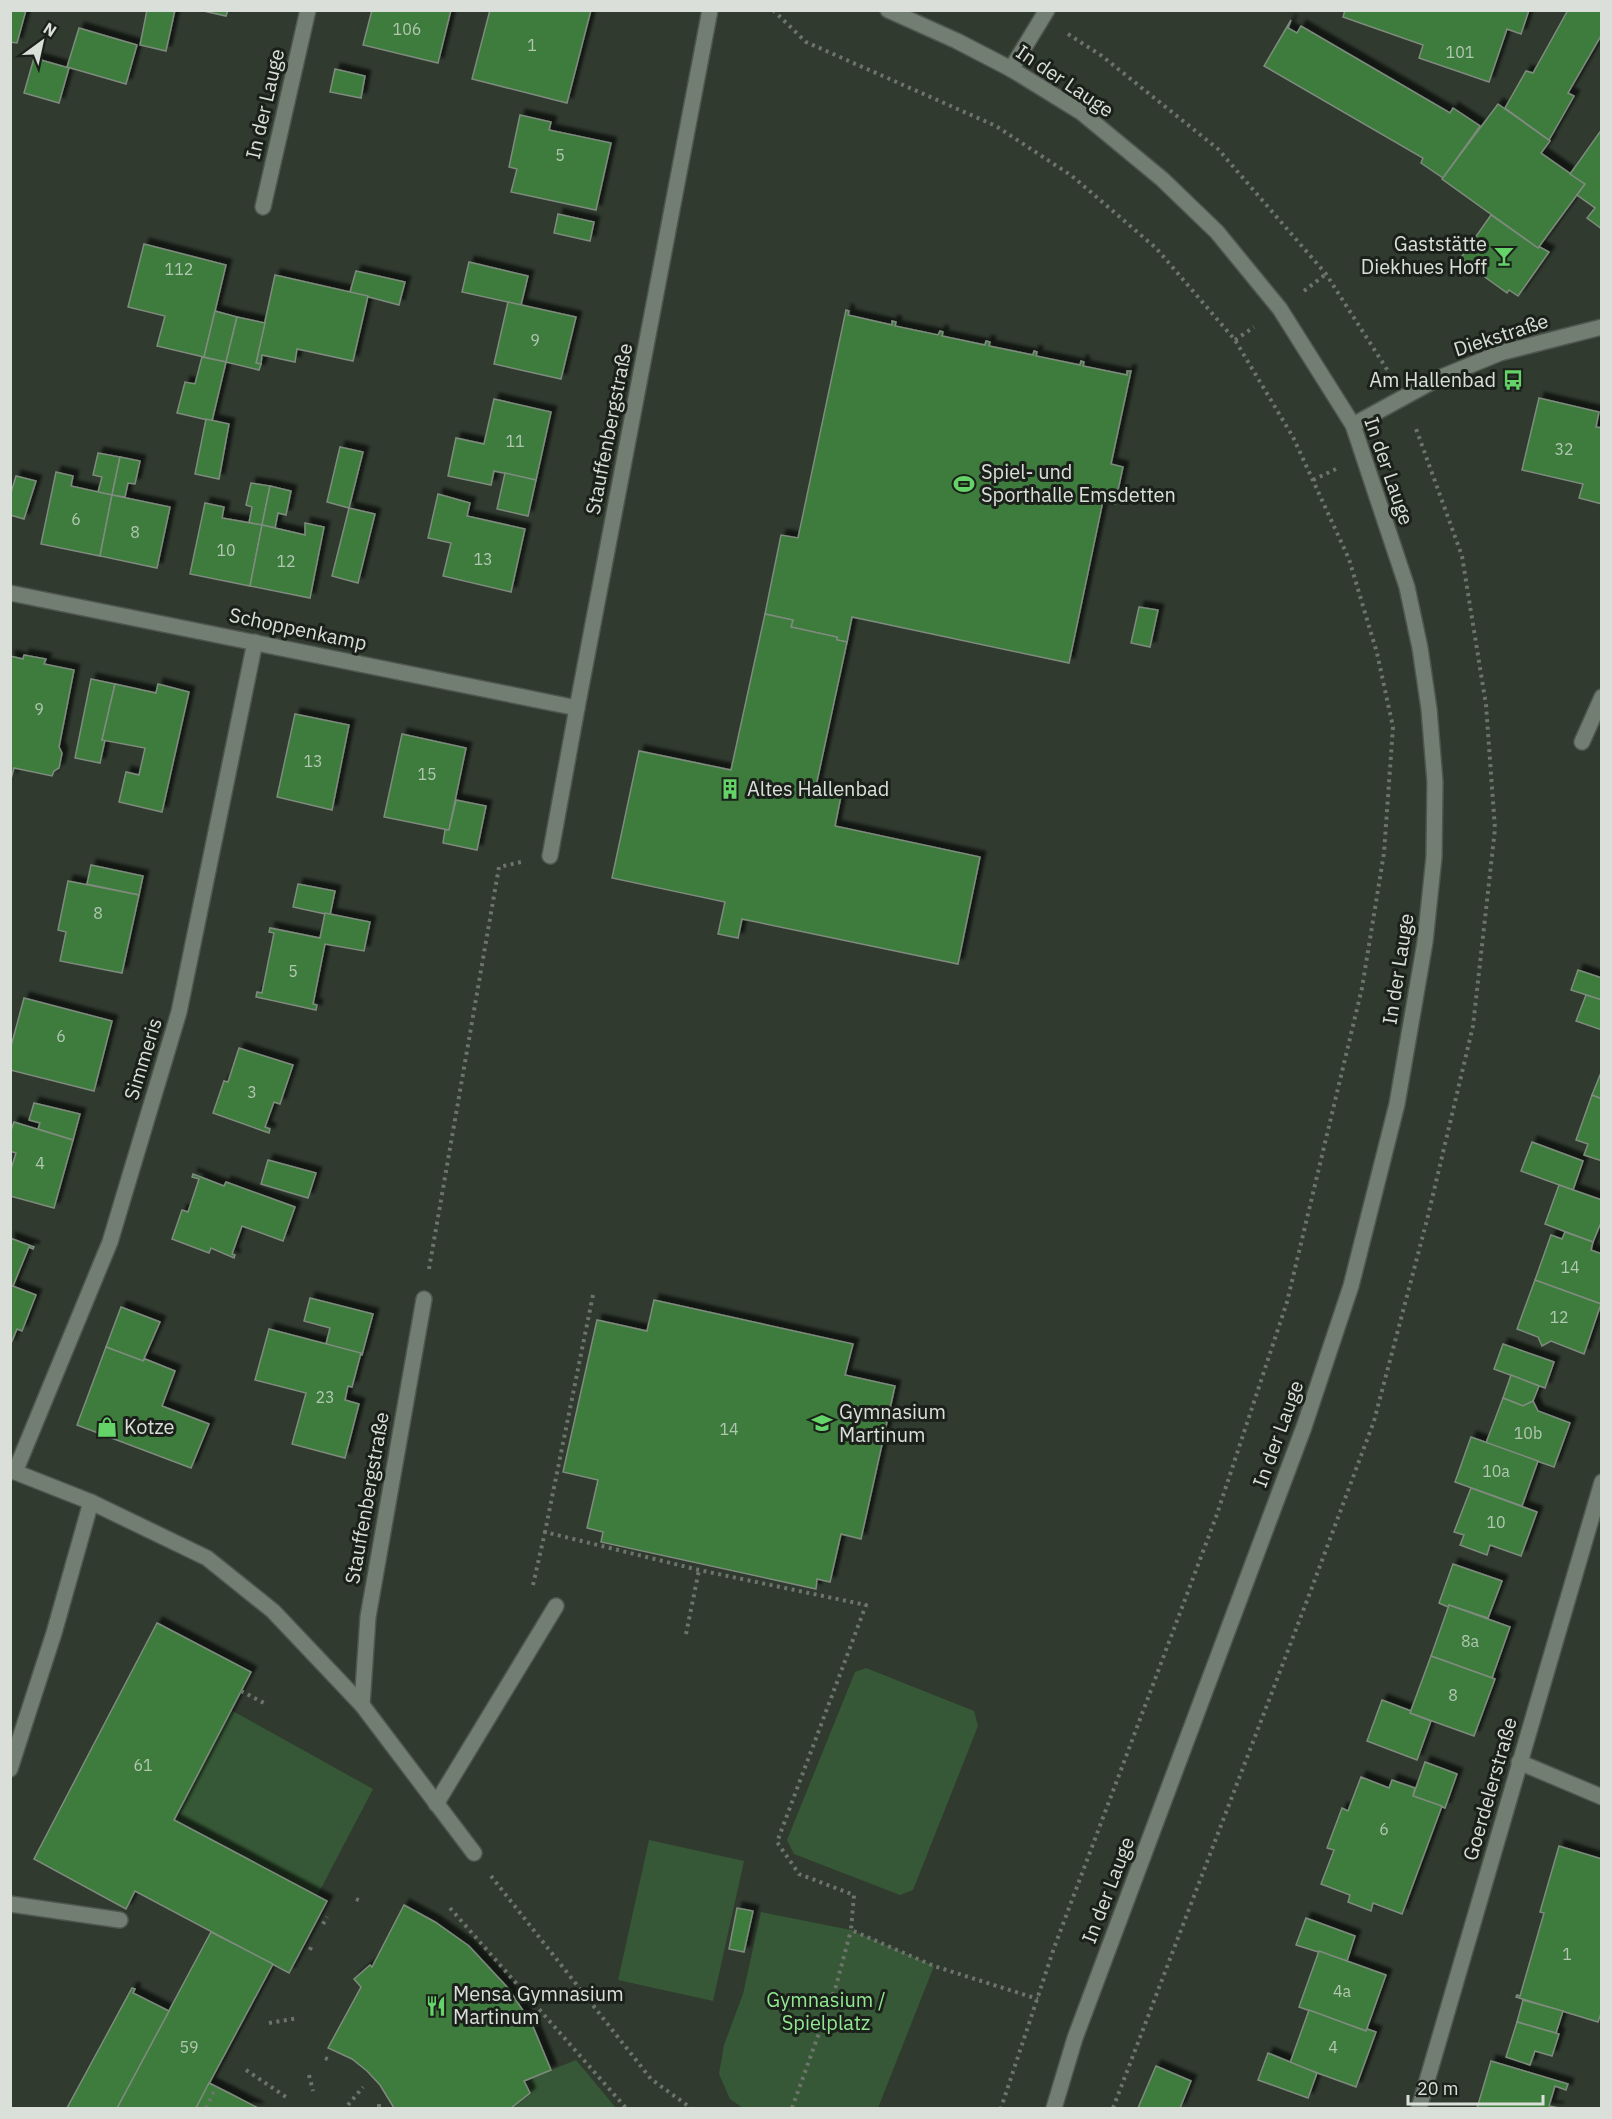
<svg xmlns="http://www.w3.org/2000/svg" width="1612" height="2119" font-family="'IBM Plex Sans',sans-serif">
  <style>
    .green { fill: #365836 }
    .building { fill: #3c7b3d; stroke: #7f8b7e; stroke-width: 1.5; filter: url(#shadow) }
    .lines { fill: none; stroke-linecap: round; stroke-linejoin: round }
    .lane-casing { stroke: #4e564d; stroke-width: 18 }
    .street-casing { stroke: #4e564d; stroke-width: 18 }
    .secondary-casing { stroke: #4e564d; stroke-width: 18 }
    .path { stroke: #6c746b; stroke-width: 4; stroke-dasharray: 3 4.5; stroke-linecap: butt }
    .lane { stroke: #727e72; stroke-width: 15 }
    .street { stroke: #727e72; stroke-width: 15 }
    .secondary { stroke: #727e72; stroke-width: 15 }
    .labels { text-anchor: middle; stroke-width: 6; stroke-linejoin: round; paint-order: stroke }
    .number-label { font-size: 16px; fill: #b2c7b2 }
    .street-label { font-size: 20px; fill: #dae0d9; stroke: #1b201b }
    .poi-label { font-size: 20px; fill: #dae0d9; stroke: #1b201b; text-anchor: start }
    .park-label { font-size: 20px; fill: #91e891; stroke: #1b201b }
  </style>
  <defs>
    <filter id="shadow"><feDropShadow dx="5.5" dy="-5.5" stdDeviation="1.5" flood-color="#0009"/></filter>
  </defs>
  <rect width="100%" height="100%" fill="#303a2f"/>
  <g class="green">
    <polygon points="866,1668 974,1711 978,1726 913,1890 900,1895 794,1854 787,1840 855,1672"/>
    <polygon points="231,1710 373,1789 317,1896 174,1820"/>
    <polygon points="649,1840 744,1861 713,2001 618,1980"/>
    <polygon points="761,1912 851,1930 934,1966 878,2108 743,2108 730,2099 719,2074 724,2045 743,1994"/>
    <polygon points="576,2060 616,2108 511,2108 530,2094 524,2081"/>
  </g>
  <g class="building">
    <polygon points="10,10 26,10 17,43 10,42"/>
    <polygon points="147,10 175,10 166,51 140,45"/>
    <polygon points="199,10 228,10 226,16"/>
    <polygon points="372,10 451,10 438,63 363,45"/>
    <polygon points="490,10 591,10 567,103 472,79"/>
    <polygon points="1345,10 1529,10 1521,34 1507,29 1489,82 1419,58 1423,45 1343,17"/>
    <polygon points="1568,10 1602,10 1602,34 1568,93 1574,96 1549,140 1505,108 1526,71 1533,73"/>
    <polygon points="1291,20 1288,28 1297,33 1301,26 1450,113 1453,108 1480,126 1443,178 1421,163 1423,158 1264,66"/>
    <polygon points="79,28 137,45 126,84 67,67"/>
    <polygon points="34,58 69,68 59,103 24,93"/>
    <polygon points="335,69 365,76 361,98 330,92"/>
    <polygon points="1498,104 1550,141 1541,153 1585,184 1538,248 1442,179"/>
    <polygon points="520,115 551,122 549,130 611,143 596,210 511,192 517,169 509,167"/>
    <polygon points="1602,129 1602,229 1587,218 1595,208 1577,195 1585,184 1570,174"/>
    <polygon points="558,214 594,222 590,241 554,233"/>
    <polygon points="1491,215 1538,248 1540,247 1549,252 1518,296 1509,290 1507,293 1460,259"/>
    <polygon points="144,244 226,265 204,357 157,346 165,316 128,307"/>
    <polygon points="469,262 528,276 521,305 462,292"/>
    <polygon points="356,271 405,282 399,305 350,292"/>
    <polygon points="275,275 368,296 353,361 297,349 295,362 262,355 261,364 256,363"/>
    <polygon points="508,302 576,317 561,379 494,364"/>
    <polygon points="846,310 849,311 848,315 892,325 892,321 896,322 895,326 938,335 940,331 943,332 942,336 985,345 986,341 990,342 989,346 1033,355 1034,351 1037,352 1036,356 1080,365 1081,361 1084,362 1083,366 1127,375 1127,371 1131,371 1111,464 1123,467 1115,504 1103,501 1069,663 852,617 847,642 837,640 837,637 791,627 793,620 765,614 781,535 798,538"/>
    <polygon points="215,311 237,317 226,362 204,357"/>
    <polygon points="237,317 265,323 256,363 261,364 259,370 226,362"/>
    <polygon points="202,357 226,362 212,421 177,413 185,382 195,384"/>
    <polygon points="1539,398 1599,412 1596,427 1602,428 1602,504 1579,498 1583,484 1522,470"/>
    <polygon points="494,399 551,412 536,480 494,471 491,485 448,476 456,438 484,444"/>
    <polygon points="206,419 229,424 219,479 195,474"/>
    <polygon points="340,447 363,452 349,508 327,502"/>
    <polygon points="98,453 120,457 112,495 98,492 102,477 93,475"/>
    <polygon points="120,457 140,461 135,484 128,483 125,497 112,495"/>
    <polygon points="56,472 73,476 71,486 112,495 100,556 41,544"/>
    <polygon points="505,473 536,480 528,516 497,509"/>
    <polygon points="16,476 36,481 24,519 10,515 10,496"/>
    <polygon points="251,483 270,486 262,525 249,523 252,507 246,505"/>
    <polygon points="270,486 291,491 286,515 278,513 275,528 262,525"/>
    <polygon points="438,494 470,503 467,516 525,529 511,592 443,576 451,543 428,538"/>
    <polygon points="112,495 170,507 157,568 100,556"/>
    <polygon points="205,503 224,507 222,518 262,525 250,586 190,574"/>
    <polygon points="349,508 375,514 358,583 332,576"/>
    <polygon points="305,523 324,527 310,598 250,586 262,525 305,535"/>
    <polygon points="1139,607 1158,610 1150,647 1131,643"/>
    <polygon points="765,614 793,620 791,627 837,637 837,640 847,642 816,786 842,791 835,826 980,857 958,964 742,919 738,938 718,934 725,902 612,878 639,751 731,770"/>
    <polygon points="24,655 46,659 44,664 74,670 59,747 62,753 59,768 54,771 52,776 14,768 11,779 10,656 23,659"/>
    <polygon points="91,679 115,684 102,740 105,740 100,763 75,758"/>
    <polygon points="115,684 156,693 158,684 189,692 162,812 119,802 126,772 139,775 145,748 102,740"/>
    <polygon points="295,714 349,725 332,810 277,797"/>
    <polygon points="402,734 466,748 449,830 384,817"/>
    <polygon points="456,800 486,806 477,850 443,843 445,830 449,830"/>
    <polygon points="91,865 143,876 139,895 87,884"/>
    <polygon points="68,881 139,895 122,973 60,961 66,932 58,930"/>
    <polygon points="298,884 335,891 330,915 293,907"/>
    <polygon points="325,913 370,922 364,951 325,944 313,1004 317,1005 316,1010 256,997 257,992 262,993 274,933 269,932 270,928 320,938"/>
    <polygon points="1578,970 1602,978 1602,1000 1571,990"/>
    <polygon points="1586,995 1602,1000 1602,1030 1576,1021"/>
    <polygon points="24,998 112,1021 94,1091 10,1070 10,1050"/>
    <polygon points="239,1048 293,1065 280,1104 274,1102 265,1127 270,1129 269,1133 213,1113 224,1081 228,1082"/>
    <polygon points="1602,1070 1602,1099 1592,1095"/>
    <polygon points="1592,1095 1602,1099 1602,1161 1584,1155 1588,1144 1576,1140"/>
    <polygon points="34,1103 80,1114 73,1140 38,1129 40,1123 29,1120"/>
    <polygon points="14,1122 73,1140 54,1208 10,1196 10,1172 16,1153 10,1151 10,1133"/>
    <polygon points="1532,1142 1583,1161 1573,1190 1521,1171"/>
    <polygon points="268,1160 316,1173 308,1198 261,1184"/>
    <polygon points="193,1174 224,1186 226,1182 295,1207 283,1241 242,1226 232,1254 235,1255 234,1258 211,1248 209,1253 172,1239 182,1210 188,1212 199,1179 192,1177"/>
    <polygon points="1559,1185 1602,1200 1602,1220 1593,1242 1545,1224"/>
    <polygon points="1565,1232 1593,1242 1591,1250 1602,1254 1601,1304 1535,1280 1551,1235 1562,1239"/>
    <polygon points="10,1238 34,1247 33,1249 29,1247 13,1286 10,1285"/>
    <polygon points="1535,1280 1601,1304 1584,1354 1551,1341 1542,1346 1538,1337 1517,1329"/>
    <polygon points="10,1285 36,1295 22,1331 17,1329 10,1346"/>
    <polygon points="310,1298 373,1314 362,1355 326,1344 330,1328 304,1321"/>
    <polygon points="654,1300 853,1344 845,1375 895,1386 861,1539 841,1534 830,1582 817,1579 816,1589 601,1542 603,1532 587,1528 598,1480 563,1472 597,1320 647,1331"/>
    <polygon points="121,1307 160,1322 143,1361 106,1347"/>
    <polygon points="269,1329 361,1353 352,1387 348,1386 345,1400 359,1404 345,1458 292,1444 306,1393 255,1380"/>
    <polygon points="1503,1344 1554,1362 1545,1388 1494,1369"/>
    <polygon points="106,1347 143,1361 145,1359 175,1371 162,1406 209,1424 191,1468 77,1425"/>
    <polygon points="1511,1375 1539,1386 1533,1401 1523,1406 1503,1398"/>
    <polygon points="1503,1398 1523,1406 1533,1401 1538,1411 1570,1423 1554,1467 1486,1443"/>
    <polygon points="1471,1437 1538,1461 1522,1506 1455,1482"/>
    <polygon points="1471,1488 1537,1512 1521,1556 1490,1545 1487,1555 1460,1545 1464,1535 1454,1532"/>
    <polygon points="1453,1564 1502,1581 1488,1618 1449,1605 1448,1607 1439,1603"/>
    <polygon points="1449,1605 1510,1627 1492,1678 1431,1656"/>
    <polygon points="157,1623 251,1672 174,1820 327,1901 289,1973 135,1891 126,1909 34,1859"/>
    <polygon points="1431,1656 1495,1679 1474,1736 1410,1713"/>
    <polygon points="1382,1700 1411,1711 1410,1713 1431,1721 1417,1760 1367,1741"/>
    <polygon points="1425,1762 1457,1774 1445,1808 1413,1796"/>
    <polygon points="1361,1777 1389,1788 1392,1780 1415,1788 1413,1796 1442,1806 1402,1914 1373,1903 1371,1911 1348,1902 1350,1895 1321,1884 1334,1850 1327,1848 1342,1808 1348,1811"/>
    <polygon points="1559,1846 1602,1859 1602,2010 1598,2022 1516,1997 1517,1995 1520,1996 1544,1913 1540,1912"/>
    <polygon points="404,1905 435,1922 469,1946 508,1988 532,2024 551,2070 524,2081 530,2093 511,2108 394,2108 380,2085 367,2071 352,2059 328,2048 361,1987 354,1979 370,1965 372,1967"/>
    <polygon points="737,1908 753,1911 744,1952 729,1949"/>
    <polygon points="1306,1918 1355,1936 1347,1961 1296,1945"/>
    <polygon points="211,1932 273,1964 196,2108 117,2108"/>
    <polygon points="1319,1951 1386,1975 1366,2031 1299,2007"/>
    <polygon points="132,1988 135,1989 133,1993 169,2011 117,2108 67,2108"/>
    <polygon points="1523,2000 1563,2011 1556,2033 1517,2022"/>
    <polygon points="1309,2010 1366,2031 1367,2029 1376,2032 1356,2087 1290,2063"/>
    <polygon points="1517,2022 1559,2034 1552,2056 1535,2051 1530,2065 1506,2057"/>
    <polygon points="1268,2053 1317,2073 1308,2098 1258,2080"/>
    <polygon points="1491,2061 1568,2084 1566,2090 1555,2086 1549,2106 1559,2108 1477,2108"/>
    <polygon points="1156,2066 1191,2081 1180,2108 1138,2108"/>
    <polygon points="209,2083 229,2093 258,2108 196,2108"/>
  </g>
  <g class="lines">
    <g class="lane-casing">
      <g id="lane">
        <polyline points="1011,69 1047,10"/>
        <polyline points="1582,742 1602,697"/>
        <polyline points="362,1705 368,1617 424,1299"/>
        <polyline points="436,1804 556,1606"/>
        <polyline points="10,1904 120,1920"/>
      </g>
    </g>
    <g class="street-casing">
      <g id="street">
        <polyline points="263,207 308,10"/>
        <polyline points="1353,425 1439,378 1500,353 1602,327"/>
        <polyline points="10,593 577,708"/>
        <polyline points="550,856 577,708 710,10"/>
        <polyline points="10,1470 91,1502 207,1558 273,1611 362,1705 474,1853"/>
        <polyline points="15,1472 110,1242 179,1012 255,642"/>
        <polyline points="1519,1762 1602,1797"/>
        <polyline points="10,1769 54,1633 91,1502"/>
        <polyline points="1419,2108 1602,1482"/>
      </g>
    </g>
    <g class="secondary-casing">
      <polyline id="secondary" points="888,10 957,41 1011,69 1081,112 1162,179 1217,232 1280,309 1353,425 1407,587 1420,648 1429,709 1435,782 1434,857 1425,942 1397,1104 1351,1286 1304,1427 1075,2038 1054,2108"/>
    </g>
    <g class="path">
      <polyline points="773,10 806,42 996,126 1072,176 1156,248 1235,340 1293,437 1349,559 1377,653 1393,727 1384,853 1362,988 1287,1302 1216,1517 1054,1948 1001,2108"/>
      <polyline points="1068,34 1102,56 1218,149 1326,274 1388,371"/>
      <polyline points="1304,291 1326,274"/>
      <polyline points="1235,340 1254,327"/>
      <polyline points="1313,480 1336,469"/>
      <polyline points="429,1269 499,867 521,862"/>
      <polyline points="593,1295 545,1532 699,1570 866,1605 777,1842 799,1874 854,1895 851,1930 934,1966 1038,1999"/>
      <polyline points="533,1585 545,1532"/>
      <polyline points="686,1634 699,1570"/>
      <polyline points="241,1691 266,1704"/>
      <polyline points="491,1876 651,2079 691,2108"/>
      <polyline points="356,1899 361,1901"/>
      <polyline points="450,1908 626,2108"/>
      <polyline points="323,1924 327,1917"/>
      <polyline points="310,1950 312,1944"/>
      <polyline points="269,2023 298,2018"/>
      <polyline points="325,2058 330,2060"/>
      <polyline points="246,2070 289,2099"/>
      <polyline points="309,2075 313,2091"/>
      <polyline points="379,2104 379,2108"/>
      <polyline points="348,2105 363,2087"/>
      <polyline points="206,2108 216,2087"/>
      <polyline points="792,2108 836,1986 851,1930"/>
      <polyline points="1113,2108 1308,1598 1374,1421 1427,1220 1473,1026 1495,829 1486,705 1462,556 1415,426"/>
    </g>
    <use href="#lane" class="lane"/>
    <use href="#street" class="street"/>
    <use href="#secondary" class="secondary"/>
  </g>
  <defs>
    <g id="bar-bare" transform="scale(1.62)"><path d="M-6-5H6L.8 .8V4.5H3.5V6h-7V4.5H-.8V.8Z" fill="#64d468" stroke="#1b201b" stroke-width="2.5" paint-order="stroke"/></g>
    <g id="bus-bare" transform="scale(1.62)"><path d="M-5-6H5V4H4V6H2V4H-2V6H-4V4H-5ZM-3.5-4V0h7V-4ZM-3.5 1.2v1.5H-2V1.2ZM2 1.2v1.5H3.5V1.2Z" fill="#64d468" stroke="#1b201b" stroke-width="2.5" paint-order="stroke"/></g>
    <g id="stadium-bare" transform="scale(1.62)"><path d="M0-5a6.5 5 0 1 0 0 10a6.5 5 0 1 0 0-10ZM-3.5-1.8h7v3.6h-7Z" fill="#64d468" stroke="#1b201b" stroke-width="2.5" paint-order="stroke"/></g>
    <g id="building-bare" transform="scale(1.62)"><path d="M-4-6H4V6H1V3H-1V6H-4ZM-2.5-4.3h1.7v1.8h-1.7ZM.8-4.3h1.7v1.8H.8ZM-2.5-1h1.7V.8h-1.7ZM.8-1h1.7V.8H.8Z" fill="#64d468" stroke="#1b201b" stroke-width="2.5" paint-order="stroke"/></g>
    <g id="school-bare" transform="scale(1.62)"><path d="M0-5L7-2L0 1L-7-2ZM-4 1L0 2.5L4 1V4Q0 6-4 4Z" fill="#64d468" stroke="#1b201b" stroke-width="2.5" paint-order="stroke"/></g>
    <g id="shop-bare" transform="scale(1.62)"><path d="M-5-2.5h2.3a2.7 3.5 0 0 1 5.4 0H5L5.5 6h-11ZM-1.5-2.5h3a1.5 2.3 0 0 0-3 0Z" fill="#64d468" stroke="#1b201b" stroke-width="2.5" paint-order="stroke"/></g>
    <g id="restaurant-bare" transform="scale(1.62)"><path d="M-5-6h1v4h1v-4h1v4h1v-4h1v5L-1.5 .5V6h-2V.5L-5-1ZM5-6V6H3V1.5H1.5Q1.5-4 5-6Z" fill="#64d468" stroke="#1b201b" stroke-width="2.5" paint-order="stroke"/></g>
  </defs>
  <g fill-rule="evenodd">
    <use href="#bar-bare" x="1504" y="256"/>
    <use href="#bus-bare" x="1513" y="380"/>
    <use href="#stadium-bare" x="964" y="484"/>
    <use href="#building-bare" x="730" y="789"/>
    <use href="#school-bare" x="822" y="1423"/>
    <use href="#shop-bare" x="107" y="1427"/>
    <use href="#restaurant-bare" x="436" y="2006"/>
  </g>
  <g class="labels">
    <g class="number-label">
      <text x="407" y="35">106</text>
      <text x="532" y="51">1</text>
      <text x="1460" y="58">101</text>
      <text x="560" y="161">5</text>
      <text x="179" y="275">112</text>
      <text x="535" y="346">9</text>
      <text x="515" y="447">11</text>
      <text x="1564" y="455">32</text>
      <text x="76" y="525">6</text>
      <text x="135" y="538">8</text>
      <text x="226" y="556">10</text>
      <text x="483" y="565">13</text>
      <text x="286" y="567">12</text>
      <text x="39" y="715">9</text>
      <text x="313" y="767">13</text>
      <text x="427" y="780">15</text>
      <text x="98" y="919">8</text>
      <text x="293" y="977">5</text>
      <text x="61" y="1042">6</text>
      <text x="252" y="1098">3</text>
      <text x="40" y="1169">4</text>
      <text x="1570" y="1273">14</text>
      <text x="1559" y="1323">12</text>
      <text x="325" y="1403">23</text>
      <text x="729" y="1435">14</text>
      <text x="1528" y="1439">10b</text>
      <text x="1496" y="1477">10a</text>
      <text x="1496" y="1528">10</text>
      <text x="1470" y="1647">8a</text>
      <text x="1453" y="1701">8</text>
      <text x="143" y="1771">61</text>
      <text x="1384" y="1835">6</text>
      <text x="1567" y="1960">1</text>
      <text x="1342" y="1997">4a</text>
      <text x="189" y="2053">59</text>
      <text x="1333" y="2053">4</text>
    </g>
    <g class="street-label">
      <text transform="translate(1065 81) rotate(34)" y="7">In der Lauge</text>
      <text transform="translate(265 104) rotate(-77)" y="7">In der Lauge</text>
      <text transform="translate(1501 335) rotate(-18)" y="7">Diekstraße</text>
      <text transform="translate(609 429) rotate(-79)" y="7">Stauffenbergstraße</text>
      <text transform="translate(1389 471) rotate(71)" y="7">In der Lauge</text>
      <text transform="translate(298 629) rotate(12)" y="7">Schoppenkamp</text>
      <text transform="translate(1398 969) rotate(-81)" y="7">In der Lauge</text>
      <text transform="translate(143 1059) rotate(-73)" y="7">Simmeris</text>
      <text transform="translate(1278 1434) rotate(-70)" y="7">In der Lauge</text>
      <text transform="translate(367 1498) rotate(-80)" y="7">Stauffenbergstraße</text>
      <text transform="translate(1490 1789) rotate(-74)" y="7">Goerdelerstraße</text>
      <text transform="translate(1108 1890) rotate(-69)" y="7">In der Lauge</text>
    </g>
    <g class="poi-label">
      <text x="1487" y="251" text-anchor="end">Gaststätte<tspan x="1487" dy="23">Diekhues Hoff</tspan></text>
      <text x="1496" y="387" text-anchor="end">Am Hallenbad</text>
      <text x="981" y="479">Spiel- und<tspan x="981" dy="23">Sporthalle Emsdetten</tspan></text>
      <text x="747" y="796">Altes Hallenbad</text>
      <text x="839" y="1419">Gymnasium<tspan x="839" dy="23">Martinum</tspan></text>
      <text x="124" y="1434">Kotze</text>
      <text x="453" y="2001">Mensa Gymnasium<tspan x="453" dy="23">Martinum</tspan></text>
    </g>
    <g class="park-label">
      <text x="826" y="2007">Gymnasium /<tspan x="826" dy="23">Spielplatz</tspan></text>
    </g>
  </g>
  <rect width="1612" height="2119" fill="none" stroke="#dae0d9" stroke-width="24"/>
  <g transform="translate(42 42) rotate(33)" stroke="#1b201b" stroke-width="4.5" paint-order="stroke">
  <path d="M0-4.5L10 22L0 15L-10 22Z" fill="#dae0d9"/>
  <text y="-9" font-size="16" font-weight="bold" text-anchor="middle" fill="#dae0d9">N</text>
  </g>
  <path d="M1408 2095v9h135v-9" fill="none" stroke="#dae0d9" stroke-width="3"/>
  <text x="1417" y="2095" font-size="18" fill="#dae0d9" stroke="#1b201b" stroke-width="4.5" paint-order="stroke">20 m</text>
</svg>
